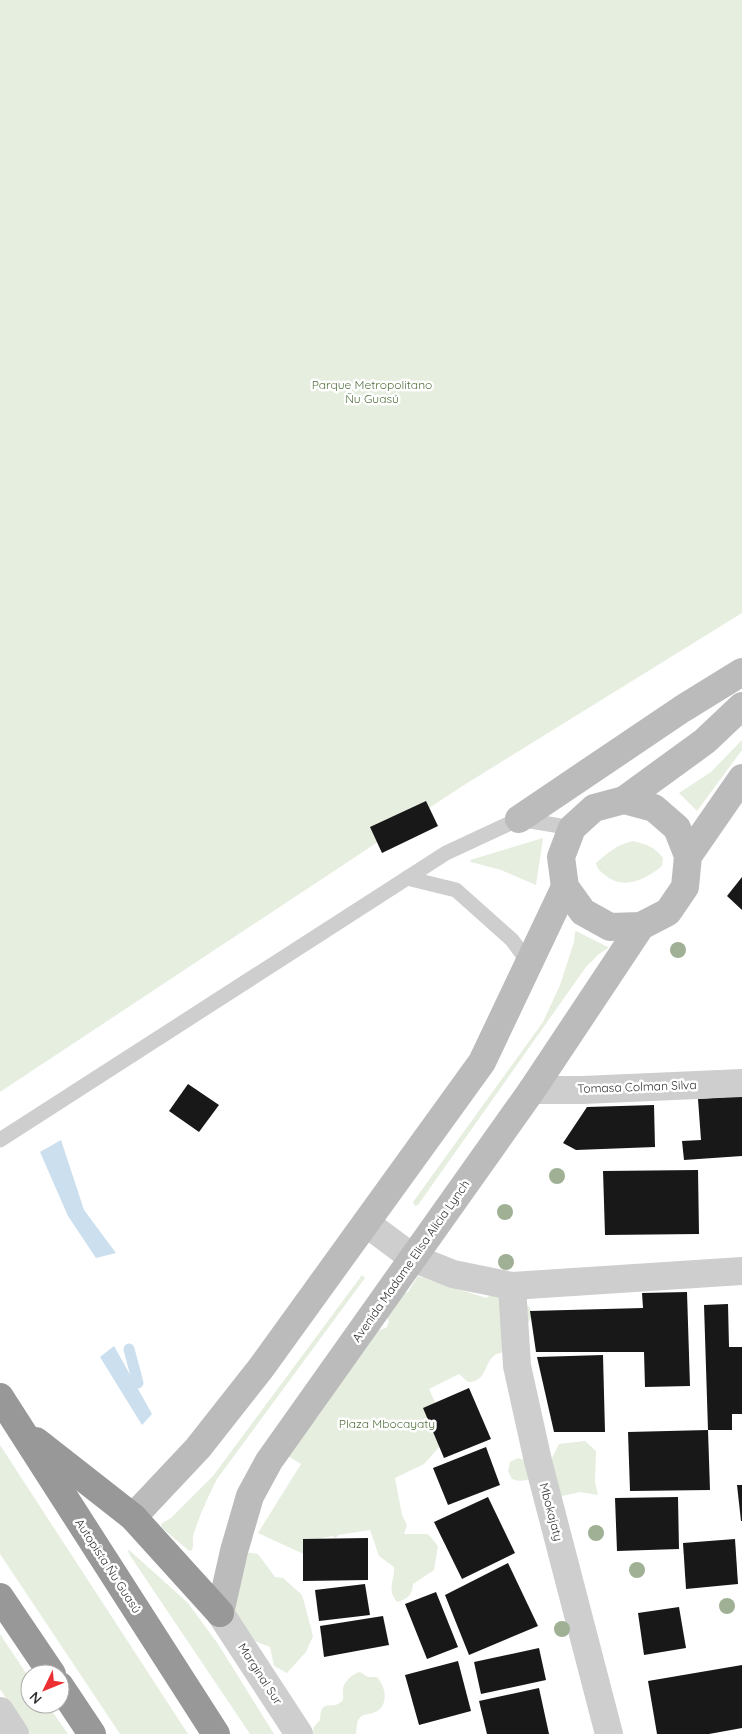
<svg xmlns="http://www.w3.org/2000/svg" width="742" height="1734" font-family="Quicksand,sans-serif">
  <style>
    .green { fill: #e6eedf }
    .water { fill: #cbdfee }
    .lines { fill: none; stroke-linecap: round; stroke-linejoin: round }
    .stream { stroke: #cbdfee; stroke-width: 11 }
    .building { fill: #181818 }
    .service { stroke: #cecece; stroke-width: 15 }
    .minor { stroke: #cecece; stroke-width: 28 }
    .secondary { stroke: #bbb; stroke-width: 28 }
    .motorway { stroke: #989898; stroke-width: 28 }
    .tree { fill: #9fb094 }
    .labels { text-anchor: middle; stroke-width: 5; stroke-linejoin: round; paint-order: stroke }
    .park-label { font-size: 12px; fill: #516f3c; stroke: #fff }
    .street-label { font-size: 12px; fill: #313131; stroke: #fff }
  </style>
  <rect width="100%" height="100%" fill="#fff"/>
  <g class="green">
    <polygon points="0,0 742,0 742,613 464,785 0,1092"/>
    <polygon points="742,740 742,750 697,811 679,793 711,772"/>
    <polygon points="543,838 536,885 501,870 471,862 470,860"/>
    <path d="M633,841C646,844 655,847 663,858L662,866C646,879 624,891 605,875C601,872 597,869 596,863C609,852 616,845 633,841Z"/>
    <polygon points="576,931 608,947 608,948 599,954 586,967 418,1205 415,1206 413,1202 543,1022 560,985 574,942 575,932"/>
    <path d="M362,1275L365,1278L217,1479C208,1497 199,1516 193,1536C192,1542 195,1546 191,1551L188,1550L162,1528L161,1524L171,1518L213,1476Z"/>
    <path d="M418,1276L486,1298L497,1291L519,1293L533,1313C527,1327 518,1342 505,1351C502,1353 498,1353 495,1355C484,1362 487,1382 468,1382L459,1374L429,1389L450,1435L424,1464L395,1478L402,1515L407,1525L404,1534H428L438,1546L434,1570L413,1584C412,1595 408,1599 397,1602C386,1588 395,1582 394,1567L379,1556L370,1530L338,1535L336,1538L332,1536L322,1538L310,1557L258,1533L301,1464L288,1456L312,1419L317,1418L375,1329L379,1330L386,1328L389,1322L385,1310L398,1296L408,1292Z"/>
    <path d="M585,1441L596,1451L595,1482L598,1495L580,1492L558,1497L538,1475C527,1480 523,1483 512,1479L508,1471L510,1462L518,1458L547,1468L559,1444Z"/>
    <polygon points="0,1445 173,1711 188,1734 120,1734 0,1554"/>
    <polygon points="128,1549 188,1603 218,1644 274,1734 250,1734 129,1554"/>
    <polygon points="243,1552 258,1554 275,1577 283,1578 301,1594 303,1598 313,1636 306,1652 287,1673 274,1666 270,1647 252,1640 235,1626 225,1582"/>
    <polygon points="0,1634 30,1679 30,1704 47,1704 68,1734 30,1734 0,1689"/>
    <path d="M360,1672L368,1677H377C386,1687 390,1707 373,1713C368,1715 363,1713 359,1719C356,1723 357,1729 356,1734H312L314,1727L320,1720C321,1695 332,1713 343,1700C344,1696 342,1692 343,1688C345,1681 353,1673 360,1672Z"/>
  </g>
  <g class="water">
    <polygon points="61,1140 84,1210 116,1253 96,1258 68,1216 40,1152"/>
    <polygon points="114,1346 152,1414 142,1425 100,1357"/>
  </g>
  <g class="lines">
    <polyline class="stream" points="129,1349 138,1383"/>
  </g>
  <g class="building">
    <polygon points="426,801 438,826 382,853 370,827"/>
    <polygon points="742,877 742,910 727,896"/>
    <polygon points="188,1084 219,1105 199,1132 169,1111"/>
    <polygon points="742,1096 742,1156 684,1160 682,1141 701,1140 698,1099"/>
    <polygon points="654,1105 655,1147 576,1150 563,1143 587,1107"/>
    <polygon points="698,1170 699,1234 605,1235 603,1171"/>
    <polygon points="687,1292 690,1386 645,1387 644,1352 536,1352 530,1311 643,1308 642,1293"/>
    <polygon points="728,1304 729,1347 742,1347 742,1414 732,1414 732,1430 708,1430 704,1305"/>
    <polygon points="603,1355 605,1432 554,1432 537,1357"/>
    <polygon points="469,1388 491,1439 444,1458 423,1408"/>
    <polygon points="708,1430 710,1490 630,1491 628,1432"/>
    <polygon points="486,1447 500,1485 448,1505 433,1468"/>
    <polygon points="737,1485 742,1485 742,1521 741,1521"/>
    <polygon points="488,1497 515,1553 462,1579 434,1522"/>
    <polygon points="678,1497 679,1549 617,1551 615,1498"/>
    <polygon points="368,1538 368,1580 303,1581 303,1539"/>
    <polygon points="735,1539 738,1584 686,1589 683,1543"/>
    <polygon points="508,1563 538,1626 469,1655 445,1595"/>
    <polygon points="365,1584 370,1615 319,1621 315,1590"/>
    <polygon points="436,1592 458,1647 427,1659 405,1604"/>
    <polygon points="679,1607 686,1648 644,1655 638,1613"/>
    <polygon points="383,1616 389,1645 324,1657 320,1626"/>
    <polygon points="539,1648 546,1680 481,1694 474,1662"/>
    <polygon points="458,1661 471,1711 419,1725 405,1675"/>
    <polygon points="742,1665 742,1728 709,1734 657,1734 648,1681"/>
    <polygon points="539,1688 549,1734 487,1734 479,1701"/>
  </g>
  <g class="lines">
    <g class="service">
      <polyline points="407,878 456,890 512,940 529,963"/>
      <polyline points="0,1140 446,853 519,819 572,828"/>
    </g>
    <g class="minor">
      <polyline points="532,1090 583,1090 742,1083"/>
      <polyline points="366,1223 413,1258 453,1274 512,1286 742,1271"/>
      <polyline points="512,1286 517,1366 538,1461 609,1734"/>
      <polyline points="220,1613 299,1734"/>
      <polyline points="0,1711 15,1734"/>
    </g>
    <g class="secondary">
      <polyline points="624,800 705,741 742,706"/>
      <polyline points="519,819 682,709 742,672"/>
      <polyline points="688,856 677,828 654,808 624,800 594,808 572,828 561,857 565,887 583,912 610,927 641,926 668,912 685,887 688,856 742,778"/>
      <polyline points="133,1517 198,1448 261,1368 482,1062 565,887"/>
      <polyline points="220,1613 234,1551 250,1496 269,1461 532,1090 641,926"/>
    </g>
    <g class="motorway">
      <polyline points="0,1397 216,1734"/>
      <polyline points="36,1441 133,1517 220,1613"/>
      <polyline points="0,1597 52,1674"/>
      <polyline points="60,1686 92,1734"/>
    </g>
  </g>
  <g class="tree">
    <circle cx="678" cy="950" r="8"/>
    <circle cx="557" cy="1176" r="8"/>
    <circle cx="505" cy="1212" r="8"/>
    <circle cx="506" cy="1262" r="8"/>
    <circle cx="596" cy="1533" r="8"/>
    <circle cx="637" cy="1570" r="8"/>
    <circle cx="727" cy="1606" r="8"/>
    <circle cx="562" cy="1629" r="8"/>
  </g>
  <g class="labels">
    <g class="park-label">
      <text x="372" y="389">Parque Metropolitano<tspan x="372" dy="14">Ñu Guasú</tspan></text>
      <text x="387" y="1428">Plaza Mbocayaty</text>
    </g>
    <g class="street-label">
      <text transform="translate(637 1087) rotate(-2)" y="4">Tomasa Colman Silva</text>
      <text transform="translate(411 1261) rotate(-55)" y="4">Avenida Madame Elisa Alicia Lynch</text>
      <text transform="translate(551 1512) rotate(75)" y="4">Mbokajaty</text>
      <text transform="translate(108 1566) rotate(57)" y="4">Autopista Ñu Guasú</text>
      <text transform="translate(260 1674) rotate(57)" y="4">Marginal Sur</text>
    </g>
  </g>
  <g transform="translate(45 1689) rotate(227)"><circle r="24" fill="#ffffff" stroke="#adadad"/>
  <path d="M0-4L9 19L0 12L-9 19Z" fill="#ec2f33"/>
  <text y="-8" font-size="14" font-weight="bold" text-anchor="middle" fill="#313131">N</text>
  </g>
</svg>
